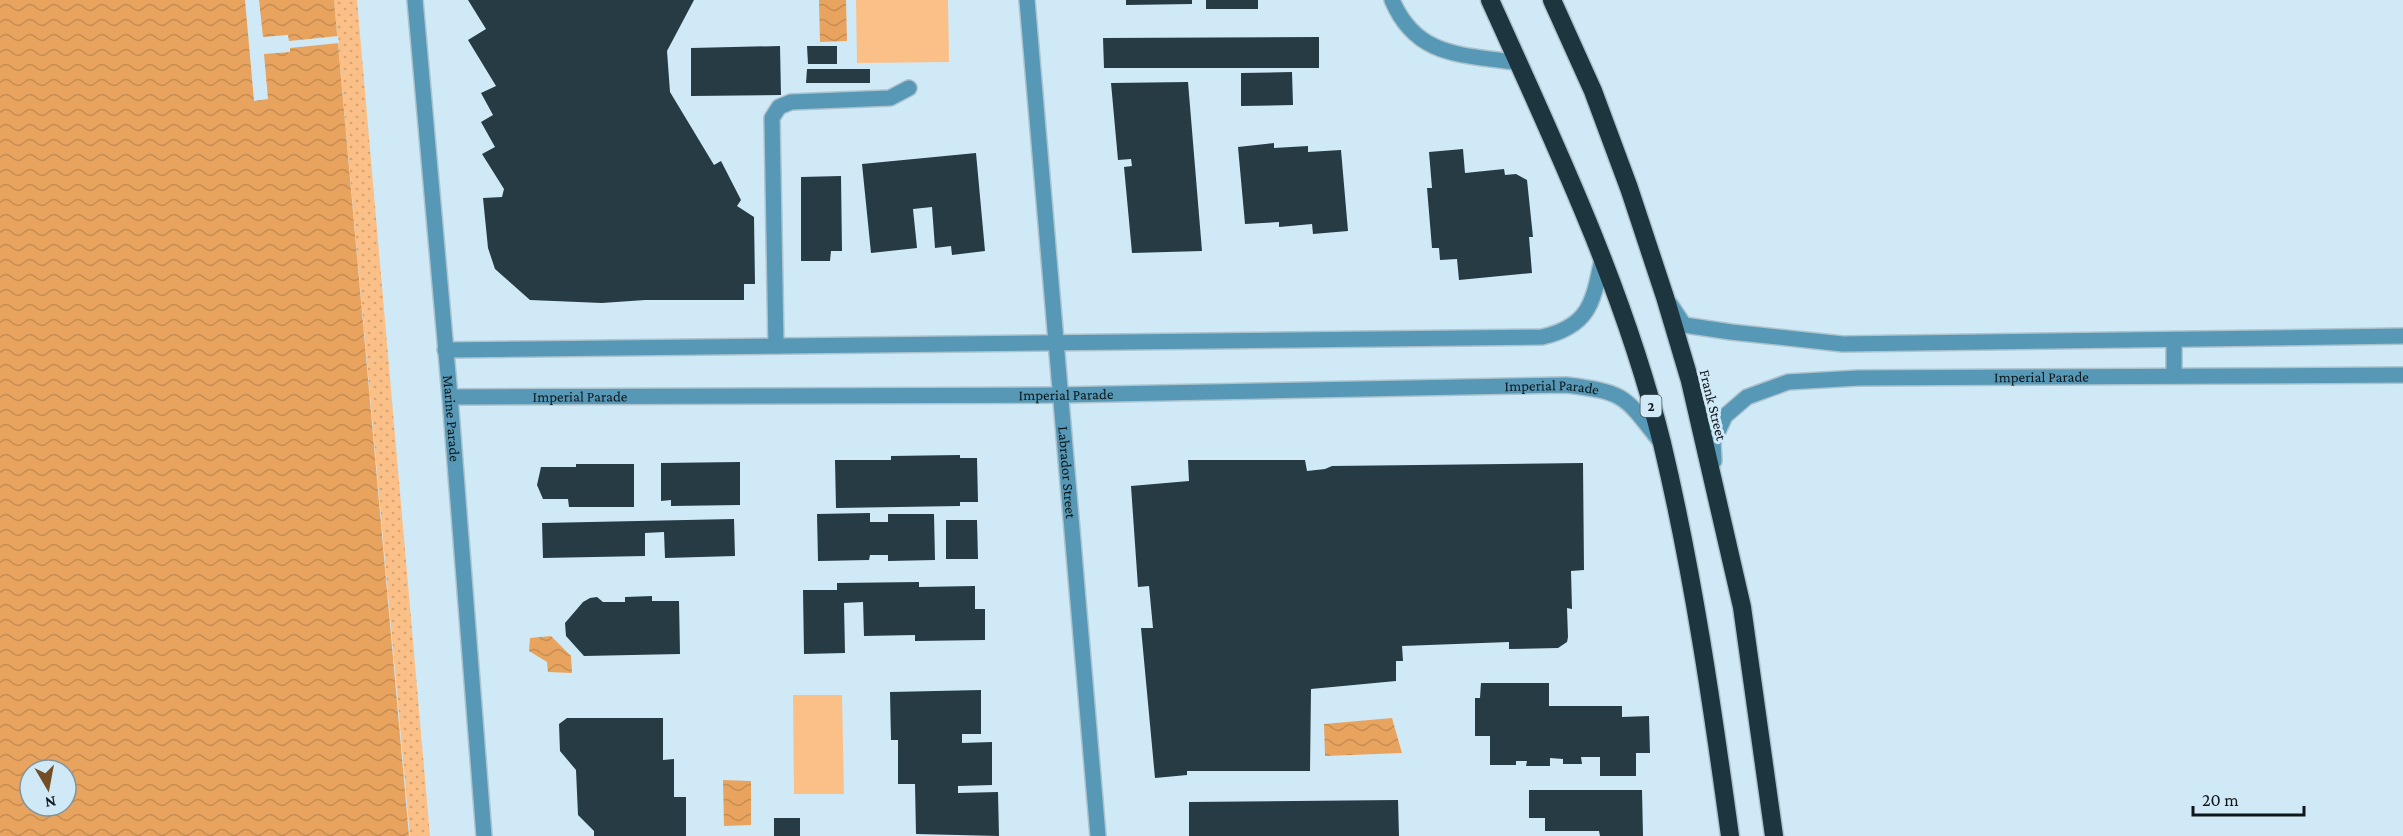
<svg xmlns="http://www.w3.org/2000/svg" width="2403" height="836" font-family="'Crimson Pro',serif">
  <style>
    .grass { fill: #fbc087 }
    .park { fill: url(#park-dots) }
    .water { fill: url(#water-waves); fill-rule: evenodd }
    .pier { fill: #d0e9f6 }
    .building { fill: #263b44 }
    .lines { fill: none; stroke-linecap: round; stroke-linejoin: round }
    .minor-casing { stroke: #adc3ce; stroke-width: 18 }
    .highway-casing { stroke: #adc3ce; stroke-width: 21 }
    .minor { stroke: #5698b5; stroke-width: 15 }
    .highway { stroke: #1d353f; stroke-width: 18 }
    .labels { text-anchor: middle; stroke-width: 6; stroke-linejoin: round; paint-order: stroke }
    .shield { fill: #d0e9f6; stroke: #48555c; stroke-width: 1.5 }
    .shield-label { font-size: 14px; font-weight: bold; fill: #0d161a }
    .street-label { font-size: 15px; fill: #0d161a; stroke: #d0e9f6 }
  </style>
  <defs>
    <pattern id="park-dots" width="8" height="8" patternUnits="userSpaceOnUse" patternTransform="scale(1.5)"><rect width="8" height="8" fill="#fbc087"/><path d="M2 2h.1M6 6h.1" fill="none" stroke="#d6a474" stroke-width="1.8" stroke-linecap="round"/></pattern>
    <pattern id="water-waves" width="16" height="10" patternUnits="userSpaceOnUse" patternTransform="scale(1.5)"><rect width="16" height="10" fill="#e8a45f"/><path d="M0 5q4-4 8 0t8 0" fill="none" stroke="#c68c52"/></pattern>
  </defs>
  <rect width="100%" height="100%" fill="#d0e9f6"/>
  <g class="grass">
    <polygon points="856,0 948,0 949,62 857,63"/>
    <polygon points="793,695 842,695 844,794 794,794"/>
  </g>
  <polygon class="park" points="334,0 357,0 430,836 410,836"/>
  <g class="water">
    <path d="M0,0H334L409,836H0ZM30,770H66V806H30Z"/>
    <polygon points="819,0 846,0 847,41 820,42"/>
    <polygon points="551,636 571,656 572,673 548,672 547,662 529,651 530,638"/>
    <polygon points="1392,718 1402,753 1325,756 1324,724"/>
    <polygon points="723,780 751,781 751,825 724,826"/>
  </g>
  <polygon class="pier" points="245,0 259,0 263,37 288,35 289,41 338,36 339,43 290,48 290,52 264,54 268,99 254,101"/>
  <g class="building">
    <polygon points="468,0 694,0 667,51 670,92 714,165 721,161 741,200 737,206 754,217 755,284 744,284 744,300 645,300 602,303 530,300 495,269 488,248 483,198 502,197 504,189 482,154 495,147 481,122 493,115 481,93 496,86 468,40 486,29"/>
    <polygon points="1126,0 1192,0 1192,4 1126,5"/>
    <rect x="1206" y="0" width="52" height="9"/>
    <polygon points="1319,37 1319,68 1104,68 1103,38"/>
    <polygon points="780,46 781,95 691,96 691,48"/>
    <polygon points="807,46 837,46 837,64 808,64"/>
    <polygon points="807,69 870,69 870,83 806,83"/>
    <polygon points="1292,72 1293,105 1241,106 1241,73"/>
    <polygon points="1188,82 1202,251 1132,253 1124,167 1132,166 1131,159 1118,160 1111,83"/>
    <polygon points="1274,143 1274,148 1308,146 1308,152 1341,150 1348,231 1313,234 1312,224 1279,227 1279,222 1245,224 1238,147"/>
    <polygon points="1463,149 1465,173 1504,169 1505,175 1516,174 1527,180 1533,237 1529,237 1532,273 1459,280 1457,259 1440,260 1439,248 1432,248 1427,188 1432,188 1429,152"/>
    <polygon points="976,153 985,251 952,255 951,246 935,248 932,207 913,209 917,248 871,253 862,164"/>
    <polygon points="841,176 842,251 831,251 830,261 801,261 801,177"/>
    <polygon points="960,455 960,458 977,458 978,502 960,502 960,506 836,508 835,460 891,460 891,456"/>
    <polygon points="1188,460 1305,460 1307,471 1325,469 1332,466 1583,463 1584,570 1571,571 1572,609 1567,608 1568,637 1567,642 1558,648 1509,649 1509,642 1402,646 1403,661 1396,661 1396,681 1311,689 1310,771 1187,771 1187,775 1155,778 1141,628 1153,628 1149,586 1138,587 1131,486 1189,481"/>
    <polygon points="740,462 740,505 671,506 671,500 661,501 661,463"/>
    <polygon points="576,464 634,464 634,507 569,507 568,499 543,499 537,485 541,467 576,467"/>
    <polygon points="870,513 870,522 888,522 888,514 934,514 935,560 888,561 888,555 870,555 869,560 818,561 817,514"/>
    <polygon points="734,519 735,556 665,558 664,532 645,533 645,556 543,558 542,523"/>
    <polygon points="946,520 977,520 978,559 946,559"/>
    <polygon points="919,582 919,587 975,586 975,609 985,609 985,640 915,641 915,635 864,636 863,602 844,603 845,653 804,654 803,590 837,590 837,583"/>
    <polygon points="652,596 652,601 679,601 680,654 584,656 566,636 565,623 583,602 590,598 597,597 603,602 625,602 625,597"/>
    <polygon points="1481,683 1549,683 1549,706 1622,706 1622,717 1649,716 1650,753 1636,753 1636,776 1600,776 1600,757 1581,757 1582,764 1563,764 1563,759 1550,758 1550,766 1526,766 1527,761 1516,761 1516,765 1490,765 1490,736 1475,736 1475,698 1480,698"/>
    <polygon points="981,690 981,734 962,734 962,743 992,742 992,785 958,786 958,793 998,792 999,836 916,834 915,784 898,784 898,740 891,740 890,692"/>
    <polygon points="567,718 663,718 663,760 674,759 674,797 686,797 686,836 594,836 594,831 578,815 576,770 560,751 559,724"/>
    <polygon points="1529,790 1642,790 1643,836 1600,836 1599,831 1545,831 1545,818 1529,818"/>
    <polygon points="1398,800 1399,836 1189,836 1189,802"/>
    <rect x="774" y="818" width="26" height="18"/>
  </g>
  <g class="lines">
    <g class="minor-casing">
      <g id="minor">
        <path id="s1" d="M415,0L450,397L484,836"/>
        <path id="s2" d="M1027,0L1098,836"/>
        <path d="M1392,0C1417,59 1464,54 1519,63"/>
        <polyline points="1670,304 1684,325 1731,332 1843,344 2403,336"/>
        <polyline points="2174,340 2174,376"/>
        <polyline points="776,346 772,118 779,107 791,102 890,98 909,88"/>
        <path d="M445,350L1542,337C1590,326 1593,302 1602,259"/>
        <path id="s3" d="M450,397L1060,395L1566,385C1624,392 1624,395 1659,440"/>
        <path id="s4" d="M1714,461L1713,442L1725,416L1747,397L1788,382L1858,378L2403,375"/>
      </g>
    </g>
    <g class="highway-casing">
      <g id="highway">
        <path d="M1490,0C1555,144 1624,289 1662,443C1693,573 1712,704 1730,836"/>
        <polyline points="1552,0 1593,91 1629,188 1665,297 1690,381 1742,607 1774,836"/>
      </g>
    </g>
    <use href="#minor" class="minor"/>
    <use href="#highway" class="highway"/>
  </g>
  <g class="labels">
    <rect class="shield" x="1640.5" y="395" width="21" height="22" rx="4.5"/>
    <g class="shield-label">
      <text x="1651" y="411">2</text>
    </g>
    <g class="street-label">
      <text dy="5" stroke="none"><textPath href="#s4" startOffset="374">Imperial Parade</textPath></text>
      <text dy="5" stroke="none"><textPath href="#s3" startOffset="1102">Imperial Parade</textPath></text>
      <text dy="5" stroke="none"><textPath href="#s3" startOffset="616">Imperial Parade</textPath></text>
      <text dy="5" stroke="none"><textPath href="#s3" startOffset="130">Imperial Parade</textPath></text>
      <text transform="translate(1713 405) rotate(76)" y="5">Frank Street</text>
      <text dy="5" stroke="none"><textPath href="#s1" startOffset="420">Marine Parade</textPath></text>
      <text dy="5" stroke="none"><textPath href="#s2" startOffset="474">Labrador Street</textPath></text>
    </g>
  </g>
  <g transform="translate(48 788) rotate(170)"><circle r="28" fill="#d0e9f6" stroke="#82959e" stroke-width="1.5"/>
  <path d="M0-4.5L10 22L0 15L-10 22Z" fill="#734e29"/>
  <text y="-9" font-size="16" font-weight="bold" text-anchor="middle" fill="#0d161a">N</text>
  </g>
  <path d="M2193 806v9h111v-9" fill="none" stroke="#0d161a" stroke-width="3"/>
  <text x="2202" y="806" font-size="18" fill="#0d161a" stroke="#d0e9f6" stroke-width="4.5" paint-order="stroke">20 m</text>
</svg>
